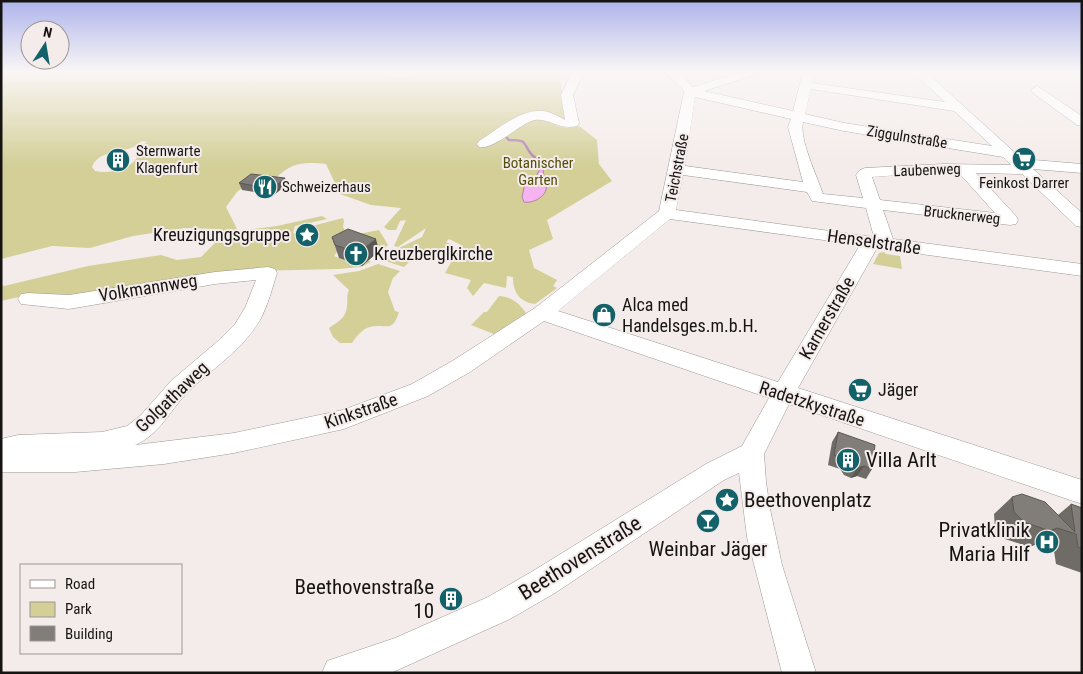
<svg xmlns="http://www.w3.org/2000/svg" width="1083" height="674" font-family="'Roboto Condensed',sans-serif">
  <style>
    .green { fill: #d3cf97; fill-rule: evenodd }
    .water { fill: #f5b3f0; stroke: #b283ae }
    .lines { fill: none; stroke-linecap: round; stroke-linejoin: round }
    .stream { stroke: #b283ae; stroke-width: 2.5 }
    .minor-casing { stroke: #9e9795; stroke-width: 1 }
    .minor { fill: #fff; fill-rule: evenodd }
    .wall { fill: #6f6c67 }
    .shaded-wall { fill: #5a5854 }
    .building { fill: #817d78; stroke: #5a5854 }
    .labels { text-anchor: middle; stroke-width: 4; stroke-linejoin: round; paint-order: stroke }
    .far-street-label { font-size: 15px; fill: #161413; stroke: #f4ecea }
    .far-poi-label { font-size: 15px; fill: #161413; stroke: #f4ecea; text-anchor: start }
    .far-park-label { font-size: 15px; fill: #544e08; stroke: #f4ecea }
    .poi-label { font-size: 18px; fill: #161413; stroke: #f4ecea; text-anchor: start }
    .street-label { font-size: 18px; fill: #161413; stroke: #f4ecea }
    .near-poi-label { font-size: 21px; fill: #161413; stroke: #f4ecea; text-anchor: start }
    .near-street-label { font-size: 21px; fill: #161413; stroke: #f4ecea }
  </style>
  <rect width="100%" height="100%" fill="#f4ecea"/>
  <g class="green">
    <path d="M1,72H385L395,79L394,77L414,76L417,72H562L560,79L569,124L555,125L567,128L579,126L597,140L599,164L612,181L547,220L553,239L529,250L534,268L557,280L553,286L557,288L535,304C519,302 513,292 513,277L507,276L506,288L484,283L473,296L467,288L471,280L445,273L459,248L463,246L449,239L446,242L455,246L429,251L430,253L414,261L411,260L404,267L385,261L399,248L422,237L426,228L398,247L394,246L406,220L400,221L396,230H388L384,227L401,208L371,205L340,194L326,164C304,162 293,162 277,177L254,178L237,192L226,207L238,231L277,226L322,216L327,219L295,226L293,233L300,235L299,240L304,241L316,236L317,231L297,230L343,218L344,221L343,227L346,232L358,234L379,230L388,245L377,257L373,256L379,251L337,252L334,256L362,266L368,260L371,262L361,267L338,269L251,271L83,296H23L1,301V284L4,286L88,266L161,255L177,260L201,257L223,235L220,229L185,228L133,236L90,248L52,246L1,259ZM142,141L147,142L137,149L135,155L137,158C128,170 109,174 95,171L92,167C98,151 119,153 131,148C135,147 139,143 142,141Z"/>
    <polygon points="884,252 886,254 900,256 902,269 873,264 879,253"/>
    <path d="M378,264L400,271L393,278L388,292L395,311L399,312C392,334 387,323 370,327C363,328 356,337 352,343H340L333,337L329,328C338,322 346,318 347,306C348,299 346,297 349,290L333,275L359,271Z"/>
    <path d="M499,296C511,296 522,305 527,315L499,336L471,325L484,312H487Z"/>
  </g>
  <path class="water" d="M543,168C543,174 545,178 546,184C549,195 534,204 524,202L522,197L525,183L533,182L540,169Z"/>
  <g class="lines">
    <path class="stream" d="M507,138L509,140C530,140 522,144 532,155C535,158 539,161 543,163L542,168"/>
    <g class="minor-casing">
      <g id="minor">
        <path d="M572,72H584L573,95L579,123L577,126C558,131 547,115 531,121C517,127 493,150 479,147L477,144L479,141C497,130 520,109 543,111C551,112 558,116 565,120L561,95Z"/>
        <path d="M664,72H677L693,87L741,72H759L757,74L704,91L793,111L803,72H815L812,83L945,102L913,72H926L1022,159L1082,164V173L1033,169L1082,213V227L1076,226L1022,174L976,173L1016,216L1018,220L1016,224L1010,225L883,210L893,239L1082,264V276L877,248L798,388L1082,480V504L789,404L764,454L766,482L770,509L782,565L816,673H782L747,537L739,473L724,480L555,593L510,619L391,673H322L327,661L395,638L488,597L533,571L706,464L742,446L769,398L544,321L470,372L428,396L344,429L234,453L164,464L75,472H1V439L18,435L102,432L127,426L141,415L171,381L218,341L235,324L245,308L256,280L215,284L69,309L21,304L18,299L21,294L28,293L69,295L215,272L268,267L275,269L277,273C272,289 268,305 260,320C242,351 211,369 186,394C169,412 159,435 135,445L234,433L343,410L412,384L454,360L535,308L659,211L684,92L682,88ZM811,89L954,111L992,146L844,123L805,114ZM695,97L791,119L788,127L803,182L685,166ZM803,122L844,131L1003,157L1011,165L943,164L865,168L860,170L856,175L863,198L823,194C817,176 799,139 803,122ZM943,172L959,173L995,213L880,200L872,177ZM683,175L807,192L812,201L866,208L874,237L676,210ZM670,219L860,245L778,382L558,311Z"/>
        <polygon points="1037,86 1082,116 1082,126 1077,125 1033,93 1031,90"/>
      </g>
    </g>
    <use href="#minor" class="minor"/>
  </g>
  <g class="wall">
    <polygon points="239,183 287,184 274,195 242,190"/>
    <polygon points="332,237 379,251 362,266 339,258"/>
    <polygon points="838,432 872,469 866,479 857,476 851,478 844,475 840,469 828,465 832,442"/>
    <polygon points="1012,497 1058,515 1071,504 1082,508 1082,573 1056,564 1054,551 1036,544 1030,547 1005,539 995,529 994,514"/>
  </g>
  <g class="shaded-wall">
    <polygon points="285,178 287,184 274,195 272,189"/>
    <polygon points="376,239 379,251 362,266 358,253"/>
    <polygon points="864,466 857,476 851,478 857,468"/>
    <polygon points="1057,528 1036,544 1030,547 1050,531"/>
  </g>
  <g class="building">
    <polygon points="251,174 285,178 272,189 239,183"/>
    <polygon points="348,229 376,239 358,253 335,245 332,237"/>
    <polygon points="838,432 875,445 872,469 864,466 857,468 850,466 846,460 834,455"/>
    <polygon points="1022,494 1045,502 1075,532 1071,504 1082,508 1082,549 1078,547 1076,534 1057,528 1050,531 1024,522 1014,512 1012,497"/>
  </g>
  <linearGradient id="sky" x2="0" y2="1"><stop stop-color="#adb4eb"/><stop offset="0.43" stop-color="#faf6f6"/><stop offset="1" stop-color="#faf6f6" stop-opacity="0"/></linearGradient>
  <rect width="1083" height="166" fill="url(#sky)"/>
  <defs>
    <g id="supermarket-disc" transform="scale(1.25)"><circle r="9.5" fill="#13626a" stroke="#f4ecea"/><path d="M-6-5.5h2.5l.6 2H6L4.5 2H-2.5L-4.4-4H-6ZM-1.5 3.2a1.3 1.3 0 1 0 .1 0ZM3 3.2a1.3 1.3 0 1 0 .1 0Z" fill="#fff"/></g>
    <g id="building-disc" transform="scale(1.25)"><circle r="9.5" fill="#13626a" stroke="#f4ecea"/><path d="M-4-6H4V6H1V3H-1V6H-4ZM-2.5-4.3h1.7v1.8h-1.7ZM.8-4.3h1.7v1.8H.8ZM-2.5-1h1.7V.8h-1.7ZM.8-1h1.7V.8H.8Z" fill="#fff"/></g>
    <g id="restaurant-disc" transform="scale(1.25)"><circle r="9.5" fill="#13626a" stroke="#f4ecea"/><path d="M-5-6h1v4h1v-4h1v4h1v-4h1v5L-1.5 .5V6h-2V.5L-5-1ZM5-6V6H3V1.5H1.5Q1.5-4 5-6Z" fill="#fff"/></g>
    <g id="sight-disc" transform="scale(1.25)"><circle r="9.5" fill="#13626a" stroke="#f4ecea"/><path d="M0-6L1.8-2.2L6-1.7L2.9 1.2L3.7 5.4L0 3.3L-3.7 5.4L-2.9 1.2L-6-1.7L-1.8-2.2Z" fill="#fff"/></g>
    <g id="church-disc" transform="scale(1.25)"><circle r="9.5" fill="#13626a" stroke="#f4ecea"/><path d="M-1.2-6h2.4v3.5h3.3v2.4h-3.3V6h-2.4V-.1h-3.3v-2.4h3.3Z" fill="#fff"/></g>
    <g id="shop-disc" transform="scale(1.25)"><circle r="9.5" fill="#13626a" stroke="#f4ecea"/><path d="M-5-2.5h2.3a2.7 3.5 0 0 1 5.4 0H5L5.5 6h-11ZM-1.5-2.5h3a1.5 2.3 0 0 0-3 0Z" fill="#fff"/></g>
    <g id="bar-disc" transform="scale(1.25)"><circle r="9.5" fill="#13626a" stroke="#f4ecea"/><path d="M-6-5H6L.8 .8V4.5H3.5V6h-7V4.5H-.8V.8Z" fill="#fff"/></g>
    <g id="hospital-disc" transform="scale(1.25)"><circle r="9.5" fill="#13626a" stroke="#f4ecea"/><path d="M-5-5h3v3.5h4V-5h3V5h-3V1.5h-4V5h-3Z" fill="#fff"/></g>
  </defs>
  <g fill-rule="evenodd">
    <use href="#supermarket-disc" x="1024" y="159"/>
    <use href="#building-disc" x="118" y="160"/>
    <use href="#restaurant-disc" x="265" y="187"/>
    <use href="#sight-disc" x="307" y="235"/>
    <use href="#church-disc" x="356" y="254"/>
    <use href="#shop-disc" x="604" y="315"/>
    <use href="#supermarket-disc" x="860" y="390"/>
    <use href="#building-disc" x="848" y="460"/>
    <use href="#sight-disc" x="727" y="500"/>
    <use href="#bar-disc" x="708" y="521"/>
    <use href="#hospital-disc" x="1047" y="542"/>
    <use href="#building-disc" x="451" y="599"/>
  </g>
  <g class="labels">
    <g class="far-street-label">
      <text transform="translate(907 137) rotate(9)" y="5">Ziggulnstraße</text>
      <text transform="translate(677 168) rotate(-79)" y="5">Teichstraße</text>
      <text transform="translate(927 170) rotate(-2)" y="5">Laubenweg</text>
      <text transform="translate(962 215) rotate(6)" y="5">Brucknerweg</text>
    </g>
    <g class="far-poi-label">
      <text x="136" y="156">Sternwarte<tspan x="136" dy="17">Klagenfurt</tspan></text>
      <text x="1024" y="188" text-anchor="middle">Feinkost Darrer</text>
      <text x="282" y="192">Schweizerhaus</text>
    </g>
    <g class="far-park-label">
      <text x="538" y="168">Botanischer<tspan x="538" dy="17">Garten</tspan></text>
    </g>
    <g class="poi-label">
      <text x="290" y="241" text-anchor="end">Kreuzigungsgruppe</text>
      <text x="374" y="260">Kreuzberglkirche</text>
      <text x="622" y="311">Alca med<tspan x="622" dy="21">Handelsges.m.b.H.</tspan></text>
      <text x="878" y="396">Jäger</text>
    </g>
    <g class="street-label">
      <text transform="translate(874 242) rotate(8)" y="6">Henselstraße</text>
      <text transform="translate(148 288) rotate(-9)" y="6">Volkmannweg</text>
      <text transform="translate(827 318) rotate(-60)" y="6">Karnerstraße</text>
      <text transform="translate(172 397) rotate(-44)" y="6">Golgathaweg</text>
      <text transform="translate(812 404) rotate(18)" y="6">Radetzkystraße</text>
      <text transform="translate(361 411) rotate(-19)" y="6">Kinkstraße</text>
    </g>
    <g class="near-poi-label">
      <text x="866" y="467">Villa Arlt</text>
      <text x="744" y="507">Beethovenplatz</text>
      <text x="1030" y="537" text-anchor="end">Privatklinik<tspan x="1030" dy="24">Maria Hilf</tspan></text>
      <text x="708" y="556" text-anchor="middle">Weinbar Jäger</text>
      <text x="434" y="594" text-anchor="end">Beethovenstraße<tspan x="434" dy="24">10</tspan></text>
    </g>
    <g class="near-street-label">
      <text transform="translate(580 558) rotate(-32)" y="7">Beethovenstraße</text>
    </g>
  </g>
  <rect width="1083" height="674" fill="none" stroke="#161413" stroke-width="5"/>
  <rect x="20" y="564" width="162" height="90" fill="#f4ecea" stroke="#9b9694"/>
  <rect x="30" y="580" width="25" height="8" fill="#ffffff" stroke="#9b9694"/>
  <text x="65" y="589" font-size="15" fill="#161413">Road</text>
  <rect x="30" y="602" width="25" height="15" fill="#d3cf97" stroke="#9b9694"/>
  <text x="65" y="614" font-size="15" fill="#161413">Park</text>
  <rect x="30" y="626" width="25" height="15" fill="#817d78" stroke="#9b9694"/>
  <text x="65" y="639" font-size="15" fill="#161413">Building</text>
  <g transform="translate(45 45) rotate(12)"><circle r="24" fill="#f4ecea" stroke="#9b9694"/>
  <path d="M0-4L9 19L0 12L-9 19Z" fill="#13626a"/>
  <text y="-8" font-size="14" font-weight="bold" text-anchor="middle" fill="#161413">N</text>
  </g>
</svg>
